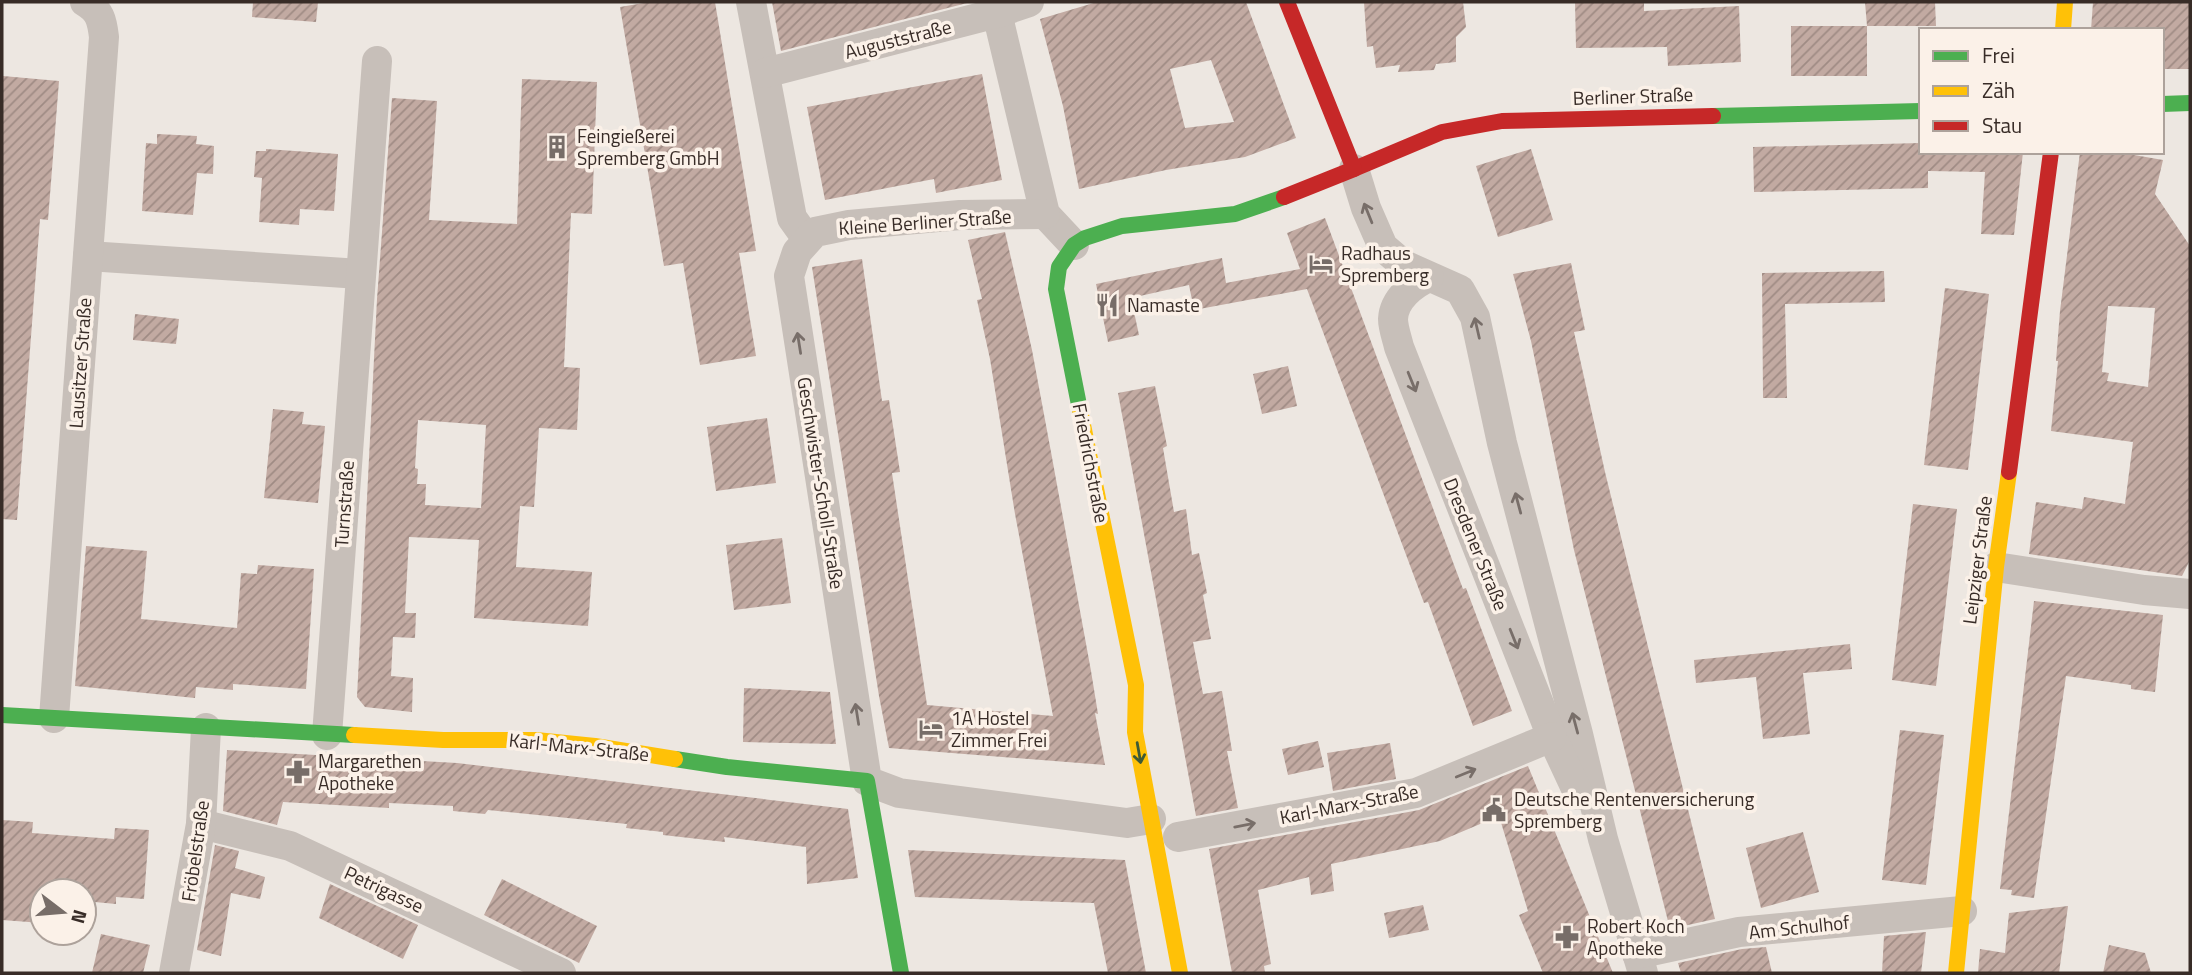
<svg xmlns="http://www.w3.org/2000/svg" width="2192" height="975" font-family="'Titillium Web',sans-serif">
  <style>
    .building { fill: url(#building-hatch); fill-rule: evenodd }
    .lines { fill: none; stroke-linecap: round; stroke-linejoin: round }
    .street { stroke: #c7bfb9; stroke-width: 30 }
    .fast { stroke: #4caf50; stroke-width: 16 }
    .slow { stroke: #ffc107; stroke-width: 16 }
    .jam { stroke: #c62828; stroke-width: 16 }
    .oneway { stroke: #786e69 }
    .oneway2 { stroke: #3f5a35 }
    .labels { text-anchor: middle; stroke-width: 7; stroke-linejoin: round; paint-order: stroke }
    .street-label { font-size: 19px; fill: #382c27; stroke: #fbf1e8 }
    .poi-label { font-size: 19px; fill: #382c27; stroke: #fbf1e8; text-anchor: start }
  </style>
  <defs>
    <pattern id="building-hatch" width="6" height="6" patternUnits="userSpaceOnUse" patternTransform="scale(1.75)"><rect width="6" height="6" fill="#c2aaa2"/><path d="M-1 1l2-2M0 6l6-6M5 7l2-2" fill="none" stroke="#9f8b84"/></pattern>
  </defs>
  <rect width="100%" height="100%" fill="#ede7e1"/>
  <g class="building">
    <polygon points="253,2 318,2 316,22 252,17"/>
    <polygon points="650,2 715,2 756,251 739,253 756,356 700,365 683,263 664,266 620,7"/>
    <polygon points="772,2 971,2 781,51"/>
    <path d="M1097,2H1246L1296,138L1245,157L1166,170L1079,189L1063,106L1040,19ZM1211,60L1234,122L1185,128L1170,69Z"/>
    <polygon points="1364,2 1463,2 1466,27 1456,37 1456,62 1436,64 1434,70 1398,72 1400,65 1376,68 1373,46 1367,47"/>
    <polygon points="1575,2 1644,2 1644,11 1739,6 1741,62 1668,66 1667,47 1576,48"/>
    <polygon points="1865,2 1935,2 1936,26 1867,26"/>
    <polygon points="2093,2 2190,2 2190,69 2162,69 2162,30 2091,30"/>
    <rect x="1791" y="26" width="76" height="50"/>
    <polygon points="982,74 1002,180 936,193 934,179 825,200 807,107"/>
    <polygon points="3,76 59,81 48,220 40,219 17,520 2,519"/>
    <path d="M522,79L597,82L592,214L571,213L564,367L580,368L577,430L539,428L534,507L520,506L516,567L592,572L588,626L474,618L479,540L409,537L405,613H416L415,638L393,637L391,676L413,678L412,712L365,707L357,697L377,299L392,98L437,101L429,220L517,224ZM418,420L486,425L481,508L425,505L426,484H417L418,469L415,468Z"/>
    <polygon points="157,134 197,136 196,144 214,146 213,174 197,173 193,215 142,211 146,143 157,144"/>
    <polygon points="1921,143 1921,152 2023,152 2014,235 1981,234 1985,172 1928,171 1928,188 1754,192 1753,147"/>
    <polygon points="266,149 338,154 334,211 300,209 299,225 259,222 262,178 254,177 256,151 266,151"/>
    <polygon points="1531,149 1553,220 1498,237 1476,166"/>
    <path d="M2080,152H2117L2163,160L2155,194L2190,246V560L2182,576L2029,554L2036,502L2082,509L2084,497L2125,504L2133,442L2051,431L2058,361H2056L2060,311ZM2108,306L2155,308L2148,387L2107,381L2109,373L2102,372Z"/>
    <polygon points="1325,218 1463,589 1466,588 1512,711 1473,726 1428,602 1424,603 1307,289 1194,310 1189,285 1131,298 1139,335 1108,342 1096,284 1222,258 1226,283 1300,269 1287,233"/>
    <polygon points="1005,232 1032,350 1051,452 1091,671 1098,714 1095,713 1105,765 889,748 879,696 812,267 862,259 882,401 889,400 900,472 892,473 927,705 1053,716 1015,514 990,359 977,300 982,299 968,240"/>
    <polygon points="1571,263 1585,330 1574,332 1605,472 1715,919 1670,929 1574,550 1531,341 1513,274"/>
    <polygon points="1884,271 1885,302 1785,304 1787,398 1763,398 1762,273"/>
    <polygon points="1945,288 1989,294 1968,470 1924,465"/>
    <polygon points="135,314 179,319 176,344 133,340"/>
    <polygon points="1288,366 1297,406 1262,414 1253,374"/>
    <polygon points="1155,386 1167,446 1163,448 1174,512 1186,509 1192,555 1199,553 1207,593 1203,595 1211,639 1193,642 1203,694 1222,691 1232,751 1227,751 1238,808 1196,816 1118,393"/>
    <polygon points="273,409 304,412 302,424 325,426 318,503 264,498"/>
    <polygon points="767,418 776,483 716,491 707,427"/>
    <polygon points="1913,504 1957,509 1936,686 1892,680"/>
    <polygon points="782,538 791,603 734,610 726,545"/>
    <polygon points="86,546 147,551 141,619 237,628 241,573 257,574 258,565 314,569 306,689 233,684 233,690 196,687 195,698 75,686"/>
    <polygon points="2034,601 2163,615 2155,692 2131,689 2131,685 2066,676 2034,898 2011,895 2012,890 2000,889"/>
    <polygon points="1850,644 1852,669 1803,673 1810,734 1763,739 1756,677 1696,683 1694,660"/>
    <polygon points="744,688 830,692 836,744 743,742"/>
    <polygon points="1900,730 1944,735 1926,885 1882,880"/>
    <polygon points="1318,741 1324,767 1288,775 1282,749"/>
    <polygon points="1390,743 1396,779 1333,791 1327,753"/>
    <polygon points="227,750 457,763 848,809 858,878 807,884 806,847 724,837 725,842 663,835 663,832 626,828 627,824 488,810 485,814 453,811 453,806 389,803 389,808 283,802 277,825 223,811"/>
    <polygon points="1528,766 1613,973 1543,973 1519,915 1528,911 1499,816 1440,841 1331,864 1334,891 1311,895 1309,877 1258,890 1271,964 1264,966 1265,973 1232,973 1209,849 1419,810"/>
    <polygon points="2,820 33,822 32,833 114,839 115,828 149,830 144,899 116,897 116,904 84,901 84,891 42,891 42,923 2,920"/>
    <polygon points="1803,832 1819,892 1761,908 1746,848"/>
    <polygon points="215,845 239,851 235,868 265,877 260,899 231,893 221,956 197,950"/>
    <polygon points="908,850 1125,860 1146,973 1108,973 1094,903 915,897"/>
    <polygon points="502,879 597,926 579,963 484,915"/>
    <polygon points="330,884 418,925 403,959 319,918"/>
    <polygon points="1423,905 1429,930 1389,938 1384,913"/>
    <polygon points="2068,906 2059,973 1978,973 1980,949 2005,953 2009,913"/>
    <polygon points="1926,932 1921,973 1882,973 1884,936"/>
    <polygon points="101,934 150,945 143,973 92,973"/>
    <polygon points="2109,945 2145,953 2151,973 2103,973"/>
    <polygon points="1766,947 1772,973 1681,973 1678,963 1742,949"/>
  </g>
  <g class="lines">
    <g class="street">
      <polyline points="751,2 792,218 807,239"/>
      <polyline points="997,13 1045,214 1074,245"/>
      <polyline points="765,73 997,13 1029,2"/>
      <polyline points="1354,169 1366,208 1383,247 1404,265 1460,290 1475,317 1502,443 1578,734 1603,839 1643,973"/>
      <polyline points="1045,214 960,215 849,225 815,232 797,252 789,276 867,781 899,793 1127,823 1151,819"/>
      <polyline points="88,256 360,274"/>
      <path d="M1429,277C1413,284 1394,299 1393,319C1393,328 1397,338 1399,347L1552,737L1579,795"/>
      <polyline points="1996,567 2144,590 2190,594"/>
      <path d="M54,718L104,37C102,20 100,11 85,2"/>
      <polyline points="327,735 377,61"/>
      <polyline points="201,824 290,846 561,973"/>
      <polyline points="1178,837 1416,793 1552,737"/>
      <polyline points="1637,954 1739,932 1962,911"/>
      <polyline points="174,973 201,824 206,728"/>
    </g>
    <g class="fast">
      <polyline points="2162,104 2190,103"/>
      <polyline points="1713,116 1921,111"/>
      <polyline points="1080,410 1056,289 1059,267 1074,245 1085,238 1122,226 1235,214 1284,197"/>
      <polyline points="2,715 354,735"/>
      <polyline points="675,759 727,767 867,781 901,973"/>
    </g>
    <g class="slow">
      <polyline points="2063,30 2065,2"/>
      <polyline points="1080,410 1136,685 1135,732 1180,973"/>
      <polyline points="354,735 443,740 536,740 595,746 675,759"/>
      <polyline points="1956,973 1996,567 2009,472"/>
    </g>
    <g class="jam">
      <polyline points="1354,169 1442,132 1502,121 1713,116"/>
      <polyline points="1284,197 1354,169 1287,2"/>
      <polyline points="2009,472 2051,152"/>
    </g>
  </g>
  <defs><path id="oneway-shaft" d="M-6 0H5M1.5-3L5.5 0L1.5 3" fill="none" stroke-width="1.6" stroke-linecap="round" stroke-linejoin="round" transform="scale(1.75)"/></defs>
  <g class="oneway">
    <use href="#oneway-shaft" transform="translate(1368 213) rotate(-112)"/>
    <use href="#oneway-shaft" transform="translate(1477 328) rotate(-103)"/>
    <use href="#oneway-shaft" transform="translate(799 343) rotate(-99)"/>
    <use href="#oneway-shaft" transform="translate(1412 382) rotate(68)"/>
    <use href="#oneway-shaft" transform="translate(1518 503) rotate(-105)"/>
    <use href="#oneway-shaft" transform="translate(1514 639) rotate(68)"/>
    <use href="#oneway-shaft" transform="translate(857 714) rotate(-99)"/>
    <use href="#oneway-shaft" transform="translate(1575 723) rotate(-105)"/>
    <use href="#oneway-shaft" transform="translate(1466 773) rotate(-22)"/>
    <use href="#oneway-shaft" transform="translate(1245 825) rotate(-11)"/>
  </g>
  <use class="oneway2" href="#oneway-shaft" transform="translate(1139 753) rotate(80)"/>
  <defs>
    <g id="building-bare" transform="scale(1.89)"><path d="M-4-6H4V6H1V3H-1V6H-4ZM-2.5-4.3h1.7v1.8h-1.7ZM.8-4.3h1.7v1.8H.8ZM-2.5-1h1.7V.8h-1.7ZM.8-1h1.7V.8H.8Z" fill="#776d68" stroke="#fbf1e8" stroke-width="2.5" paint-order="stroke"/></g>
    <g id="hotel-bare" transform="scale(1.89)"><path d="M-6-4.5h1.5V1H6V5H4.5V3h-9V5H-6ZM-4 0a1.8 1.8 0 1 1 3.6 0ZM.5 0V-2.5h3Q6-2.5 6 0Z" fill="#776d68" stroke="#fbf1e8" stroke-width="2.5" paint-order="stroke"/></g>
    <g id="restaurant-bare" transform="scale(1.89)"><path d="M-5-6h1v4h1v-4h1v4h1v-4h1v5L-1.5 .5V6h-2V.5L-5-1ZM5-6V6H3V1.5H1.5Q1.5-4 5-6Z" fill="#776d68" stroke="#fbf1e8" stroke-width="2.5" paint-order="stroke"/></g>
    <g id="pharmacy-bare" transform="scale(1.89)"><path d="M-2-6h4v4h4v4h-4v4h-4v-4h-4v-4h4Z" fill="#776d68" stroke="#fbf1e8" stroke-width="2.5" paint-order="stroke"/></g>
    <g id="civic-bare" transform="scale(1.89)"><path d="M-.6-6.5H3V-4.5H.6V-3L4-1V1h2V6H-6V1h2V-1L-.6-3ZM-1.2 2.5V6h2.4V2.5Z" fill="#776d68" stroke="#fbf1e8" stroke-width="2.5" paint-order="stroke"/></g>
  </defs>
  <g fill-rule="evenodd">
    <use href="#building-bare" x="557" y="147"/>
    <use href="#hotel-bare" x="1321" y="264"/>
    <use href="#restaurant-bare" x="1107" y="305"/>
    <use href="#hotel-bare" x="931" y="729"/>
    <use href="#pharmacy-bare" x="298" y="772"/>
    <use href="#civic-bare" x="1494" y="810"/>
    <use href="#pharmacy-bare" x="1567" y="937"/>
  </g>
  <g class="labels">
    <g class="street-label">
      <text transform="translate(898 39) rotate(-14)" y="7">Auguststraße</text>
      <text transform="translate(1633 96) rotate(-2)" y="7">Berliner Straße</text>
      <text transform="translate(925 222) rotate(-4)" y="7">Kleine Berliner Straße</text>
      <text transform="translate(80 363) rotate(-86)" y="7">Lausitzer Straße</text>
      <text transform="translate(1091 463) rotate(79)" y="7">Friedrichstraße</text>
      <text transform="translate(821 483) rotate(81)" y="7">Geschwister-Scholl-Straße</text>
      <text transform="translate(344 504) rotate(-86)" y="7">Turnstraße</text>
      <text transform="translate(1476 544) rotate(68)" y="7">Dresdener Straße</text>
      <text transform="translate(1977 560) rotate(-83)" y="7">Leipziger Straße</text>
      <text transform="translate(579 747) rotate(6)" y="7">Karl-Marx-Straße</text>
      <text transform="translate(1349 804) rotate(-11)" y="7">Karl-Marx-Straße</text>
      <text transform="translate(195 851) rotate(-82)" y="7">Fröbelstraße</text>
      <text transform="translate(384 889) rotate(25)" y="7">Petrigasse</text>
      <text transform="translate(1799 927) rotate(-6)" y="7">Am Schulhof</text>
    </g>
    <g class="poi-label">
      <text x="577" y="143">Feingießerei<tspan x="577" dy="22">Spremberg GmbH</tspan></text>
      <text x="1341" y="260">Radhaus<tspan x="1341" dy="22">Spremberg</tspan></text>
      <text x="1127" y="312">Namaste</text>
      <text x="951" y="725">1A Hostel<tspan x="951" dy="22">Zimmer Frei</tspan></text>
      <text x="318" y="768">Margarethen<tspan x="318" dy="22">Apotheke</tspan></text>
      <text x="1514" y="806">Deutsche Rentenversicherung<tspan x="1514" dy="22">Spremberg</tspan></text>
      <text x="1587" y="933">Robert Koch<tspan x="1587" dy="22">Apotheke</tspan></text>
    </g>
  </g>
  <rect width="2192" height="975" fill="none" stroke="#382c27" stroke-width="7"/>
  <rect x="1919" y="28" width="245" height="126" fill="#fbf1e8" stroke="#ada29b" stroke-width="2"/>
  <rect x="1933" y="51" width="35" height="10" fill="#4caf50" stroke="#ada29b" stroke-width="2"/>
  <text x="1982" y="63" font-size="21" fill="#382c27">Frei</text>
  <rect x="1933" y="86" width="35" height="10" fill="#ffc107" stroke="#ada29b" stroke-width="2"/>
  <text x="1982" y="98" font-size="21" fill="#382c27">Zäh</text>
  <rect x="1933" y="121" width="35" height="10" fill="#c62828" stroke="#ada29b" stroke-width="2"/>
  <text x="1982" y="133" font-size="21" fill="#382c27">Stau</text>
  <g transform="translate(63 912) rotate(106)"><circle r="33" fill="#fbf1e8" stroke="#ada29b" stroke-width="2"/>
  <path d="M0-5L12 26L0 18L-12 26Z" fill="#776d68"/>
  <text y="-10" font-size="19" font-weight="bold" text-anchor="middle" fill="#382c27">N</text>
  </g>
</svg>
